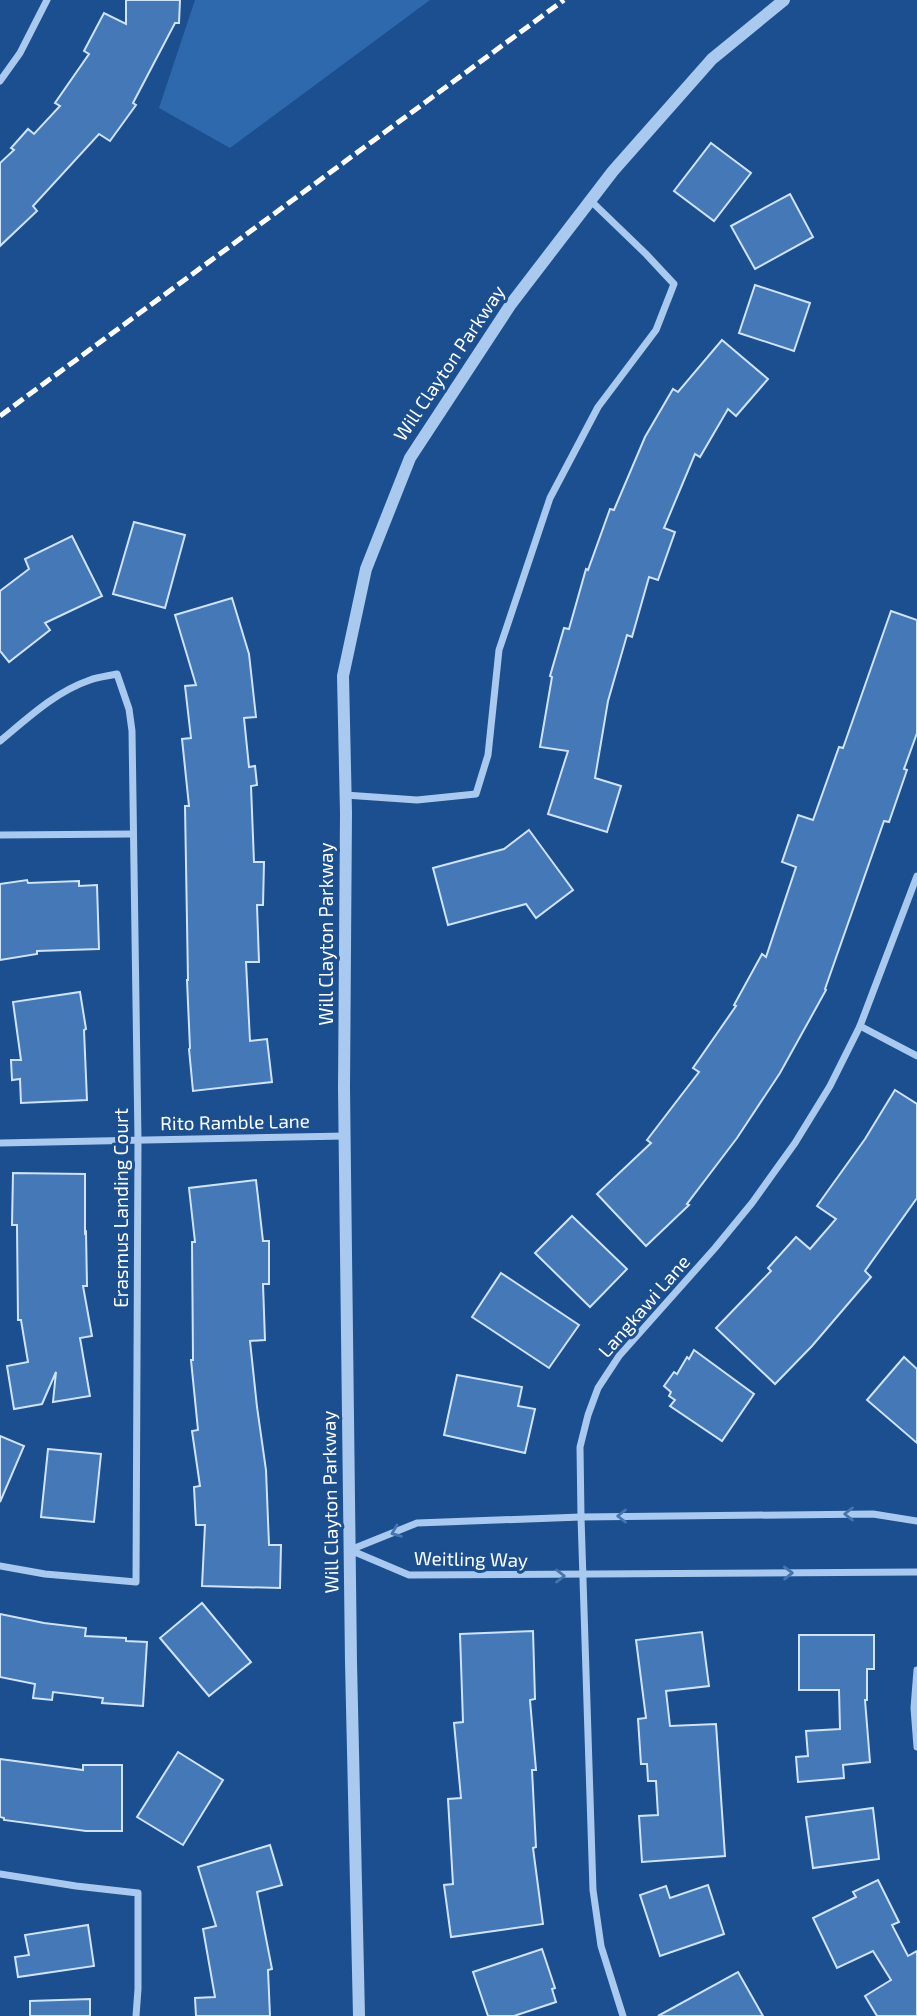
<svg xmlns="http://www.w3.org/2000/svg" width="917" height="2016" font-family="'Exo 2',sans-serif">
  <style>
    .green { fill: #2e69ad }
    .building { fill: #4478b7; stroke: #cfe3fa; stroke-width: 2 }
    .lines { fill: none; stroke-linecap: round; stroke-linejoin: round }
    .minor { stroke: #a9c9ee; stroke-width: 7 }
    .tertiary { stroke: #a9c9ee; stroke-width: 12 }
    .rail { stroke: #fff; stroke-width: 5; stroke-dasharray: 12 5; stroke-linecap: butt }
    .oneway { stroke: #4674ac }
    .labels { text-anchor: middle; stroke-width: 6; stroke-linejoin: round; paint-order: stroke }
    .street-label { font-size: 19px; fill: #fff; stroke: #1b4f8f }
  </style>
  <rect width="100%" height="100%" fill="#1b4f8f"/>
  <polygon class="green" points="195,0 430,0 230,148 159,108"/>
  <g class="building">
    <polygon points="126,0 180,0 179,23 175,23 133,103 136,105 110,141 99,134 33,206 37,211 0,246 0,163 14,150 11,148 28,129 34,134 60,106 55,103 89,54 84,51 104,13 126,24"/>
    <polygon points="711,143 751,173 714,221 674,191"/>
    <polygon points="790,194 813,237 755,269 731,226"/>
    <polygon points="755,285 810,303 794,351 739,333"/>
    <polygon points="722,340 768,379 736,416 728,409 700,457 695,454 664,528 675,532 658,580 649,577 632,637 627,635 608,701 595,778 621,786 607,832 548,814 568,751 540,747 552,677 550,676 564,628 569,629 586,569 588,570 610,509 614,510 645,437 673,389 678,392"/>
    <polygon points="134,522 185,535 165,608 113,594"/>
    <polygon points="72,536 102,596 45,623 50,630 9,662 0,651 0,591 29,569 25,559"/>
    <polygon points="232,598 249,654 256,717 244,718 249,767 255,766 257,785 251,786 254,862 264,862 263,905 257,905 259,962 246,962 250,1041 267,1039 272,1082 193,1091 189,1049 190,1048 187,980 188,980 185,806 189,806 182,739 191,738 185,686 196,685 175,615"/>
    <polygon points="891,611 917,620 917,733 904,769 907,770 889,822 884,821 825,989 826,990 780,1073 737,1138 687,1204 689,1205 646,1246 597,1194 651,1143 647,1140 699,1072 693,1068 736,1006 734,1005 762,954 766,957 796,867 782,862 798,815 813,820 839,747 843,748"/>
    <polygon points="529,830 573,890 536,918 526,904 448,925 433,868 504,849"/>
    <polygon points="27,880 28,883 79,881 79,886 97,885 99,949 37,951 37,954 0,960 0,884"/>
    <polygon points="80,992 86,1029 84,1030 87,1100 21,1103 20,1079 12,1080 11,1060 21,1060 13,1002"/>
    <polygon points="895,1090 917,1104 917,1198 865,1271 871,1277 812,1346 775,1384 716,1328 771,1271 768,1268 796,1237 810,1249 836,1219 817,1206 865,1139"/>
    <polygon points="13,1173 85,1174 85,1233 86,1232 87,1286 83,1286 92,1336 80,1338 90,1396 53,1402 56,1372 42,1404 14,1409 7,1366 28,1362 21,1320 18,1320 17,1225 12,1225"/>
    <polygon points="256,1180 263,1241 269,1241 269,1284 263,1284 265,1340 250,1341 257,1407 266,1470 269,1545 281,1545 280,1588 202,1586 205,1525 196,1525 194,1487 200,1486 192,1431 198,1430 191,1360 193,1360 192,1242 195,1242 189,1188"/>
    <polygon points="572,1216 627,1269 590,1307 535,1253"/>
    <polygon points="501,1273 579,1325 549,1368 472,1317"/>
    <polygon points="694,1350 754,1394 722,1441 670,1406 675,1400 669,1396 671,1392 664,1386 674,1372 677,1374 687,1357 689,1359"/>
    <polygon points="904,1357 917,1369 917,1443 867,1400"/>
    <polygon points="457,1375 522,1387 518,1406 535,1409 525,1453 444,1435"/>
    <polygon points="0,1436 24,1446 0,1502"/>
    <polygon points="48,1449 101,1454 94,1522 41,1517"/>
    <polygon points="202,1603 251,1662 209,1696 160,1638"/>
    <polygon points="0,1614 44,1623 86,1628 85,1636 126,1638 126,1641 147,1642 143,1706 102,1703 103,1698 53,1692 52,1700 33,1698 35,1684 0,1677"/>
    <polygon points="533,1631 535,1699 530,1700 536,1770 532,1770 536,1847 533,1848 543,1924 451,1937 444,1885 453,1884 448,1799 461,1798 454,1723 463,1722 460,1634"/>
    <polygon points="702,1632 709,1686 666,1691 670,1726 716,1724 725,1856 642,1862 639,1816 658,1815 656,1781 648,1781 647,1764 641,1764 638,1719 646,1718 636,1640"/>
    <polygon points="799,1635 874,1635 874,1669 867,1669 867,1700 865,1700 870,1762 843,1765 844,1778 798,1782 796,1757 808,1756 806,1731 840,1729 839,1690 799,1690"/>
    <polygon points="178,1752 223,1780 183,1845 137,1817"/>
    <polygon points="0,1759 83,1770 83,1765 122,1765 122,1831 86,1831 4,1820 4,1818 0,1817"/>
    <polygon points="873,1808 879,1859 813,1868 806,1817"/>
    <polygon points="270,1845 282,1885 257,1892 272,1969 268,1970 270,2016 196,2016 195,1998 215,1997 203,1929 216,1926 198,1867"/>
    <polygon points="878,1880 899,1922 892,1925 908,1956 917,1951 917,2016 877,2016 865,1996 891,1980 873,1951 837,1968 813,1918 856,1897 853,1892"/>
    <polygon points="708,1885 724,1934 660,1956 640,1895 666,1886 670,1898"/>
    <polygon points="88,1925 94,1966 18,1977 15,1957 29,1955 25,1935"/>
    <polygon points="542,1949 555,1988 552,1989 556,2002 514,2016 488,2016 473,1972"/>
    <polygon points="738,1972 763,2016 658,2016"/>
    <polygon points="90,1999 90,2016 30,2016 30,2001"/>
  </g>
  <g class="lines">
    <g class="minor">
      <polyline points="0,81 20,53 47,0"/>
      <path d="M0,741C28,718 55,692 90,680C98,677 108,676 117,674L129,709L132,731L138,1140L136,1582L45,1574L0,1566"/>
      <polyline points="345,795 417,800 476,794 488,755 499,650 550,498 598,407 656,330 674,284 646,254 591,201"/>
      <polyline points="0,835 133,834"/>
      <polyline points="860,1026 917,1056"/>
      <polyline points="0,1143 345,1136"/>
      <polyline points="350,1550 417,1523 581,1517 873,1514 917,1521"/>
      <polyline points="350,1550 409,1575 917,1572"/>
      <polyline points="917,1670 914,1708 917,1747"/>
      <polyline points="0,1874 76,1886 138,1893 138,1989 136,2016"/>
      <polyline points="623,2016 601,1946 593,1890 581,1517 580,1447 588,1415 598,1388 619,1356 715,1248 752,1203 795,1143 830,1086 860,1026 917,876"/>
    </g>
    <polyline class="tertiary" points="359,2016 351,1662 344,1088 346,813 343,676 366,569 410,458 511,304 613,171 712,59 784,0"/>
    <polyline class="rail" points="0,416 564,0"/>
  </g>
  <defs><path id="oneway-chevron" d="M-2-3.5L2.5 0L-2 3.5" fill="none" stroke-width="1.6" stroke-linecap="round" stroke-linejoin="round" transform="scale(1.75)"/></defs>
  <g class="oneway">
    <use href="#oneway-chevron" transform="translate(849 1514) rotate(180)"/>
    <use href="#oneway-chevron" transform="translate(622 1516) rotate(180)"/>
    <use href="#oneway-chevron" transform="translate(396 1532) rotate(158)"/>
    <use href="#oneway-chevron" transform="translate(788 1573) rotate(-1)"/>
    <use href="#oneway-chevron" transform="translate(560 1576)"/>
  </g>
  <g class="labels">
    <g class="street-label">
      <text transform="translate(449 363) rotate(-56)" y="7">Will Clayton Parkway</text>
      <text transform="translate(326 934) rotate(-90)" y="7">Will Clayton Parkway</text>
      <text transform="translate(235 1122) rotate(-1)" y="7">Rito Ramble Lane</text>
      <text transform="translate(121 1208) rotate(-90)" y="7">Erasmus Landing Court</text>
      <text transform="translate(644 1306) rotate(-49)" y="7">Langkawi Lane</text>
      <text transform="translate(330 1502) rotate(-91)" y="7">Will Clayton Parkway</text>
      <text transform="translate(471 1559) rotate(1)" y="7">Weitling Way</text>
    </g>
  </g>
</svg>
